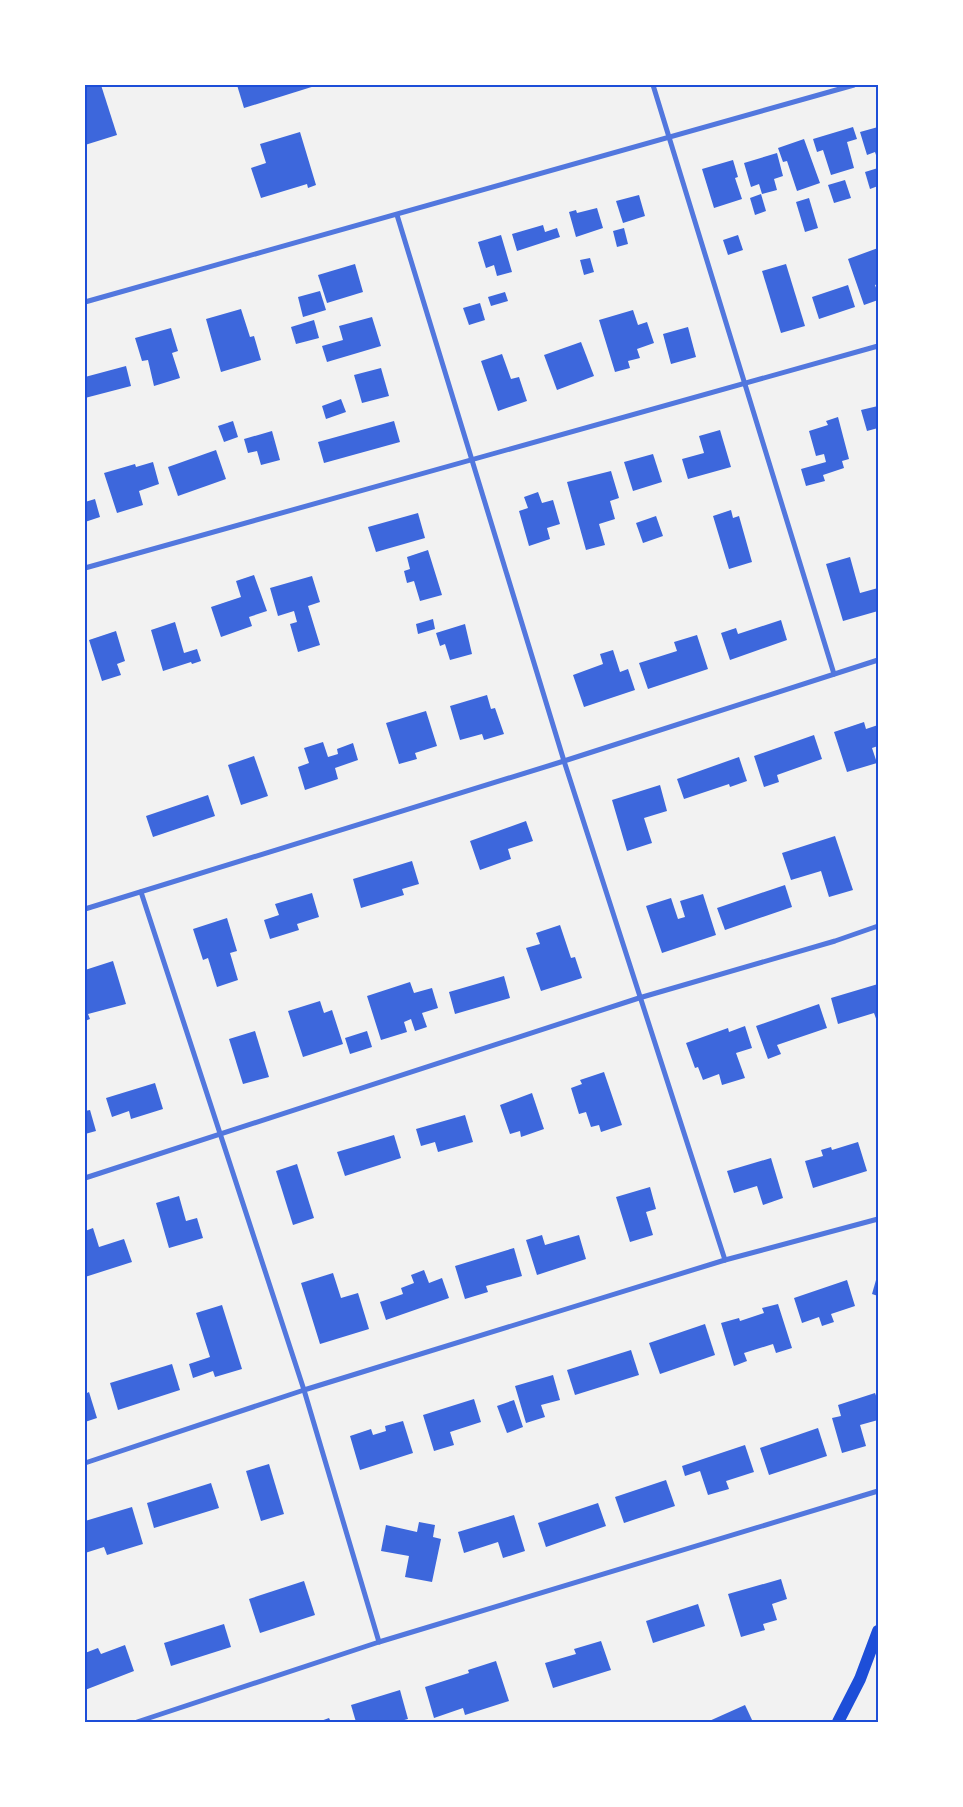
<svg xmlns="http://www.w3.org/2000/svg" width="963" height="1807" font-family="'Space Grotesk',sans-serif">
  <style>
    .building { fill: #3d67dc }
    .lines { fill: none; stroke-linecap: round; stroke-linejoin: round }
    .minor { stroke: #5277de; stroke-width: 5 }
    .primary { stroke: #1d4ed8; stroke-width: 12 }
    .neatline { fill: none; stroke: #1d4ed8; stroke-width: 2 }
  </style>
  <rect width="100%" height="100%" fill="#f2f2f2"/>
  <g class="building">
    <polygon points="101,85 117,135 85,145 85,86"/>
    <polygon points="237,85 318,85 244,108"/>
    <polygon points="853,127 857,139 847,142 854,168 831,175 823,150 817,152 813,139"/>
    <polygon points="878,127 878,161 875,152 867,155 860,132"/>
    <polygon points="300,132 316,185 308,188 307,184 261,198 251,168 266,163 260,144"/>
    <polygon points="804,139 820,183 797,191 787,161 783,162 778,148"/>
    <polygon points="777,153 783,176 774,179 777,190 762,194 759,184 751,187 744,163"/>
    <polygon points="733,160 738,177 735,178 742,199 714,208 702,169"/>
    <polygon points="878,168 878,186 870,189 865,172"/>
    <polygon points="845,180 851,198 834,203 828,185"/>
    <polygon points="761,194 766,211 755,215 750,198"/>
    <polygon points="639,195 645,216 623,223 616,201"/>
    <polygon points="809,198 818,228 805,232 796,202"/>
    <polygon points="597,208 603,228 576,237 569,212 576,210 577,213"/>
    <polygon points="543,225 545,232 557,228 560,237 517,251 512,234"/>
    <polygon points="624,228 628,244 617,247 613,231"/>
    <polygon points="501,235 512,272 497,276 494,265 486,268 478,242"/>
    <polygon points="738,235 743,250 728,255 723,240"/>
    <polygon points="878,248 878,284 875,285 878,293 878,300 864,305 848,259"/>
    <polygon points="590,258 594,272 584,275 580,260"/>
    <polygon points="355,264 363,292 327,303 318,275"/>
    <polygon points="786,264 805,326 781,333 762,271"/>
    <polygon points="848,285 855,307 819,319 812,297"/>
    <polygon points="320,291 326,310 303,317 298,297"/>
    <polygon points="505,292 508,301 491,306 488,297"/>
    <polygon points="480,303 485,320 469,325 463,308"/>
    <polygon points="241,309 250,337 254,336 261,360 221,372 206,319"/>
    <polygon points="633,310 638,325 647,322 654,343 637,349 640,358 628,361 630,368 615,372 599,320"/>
    <polygon points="372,317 381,346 327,362 322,346 343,340 339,326"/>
    <polygon points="314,320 319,338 296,344 291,327"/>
    <polygon points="688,327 696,357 671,364 663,334"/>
    <polygon points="171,328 178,351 172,353 180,378 154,386 148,360 142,361 135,338"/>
    <polygon points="581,342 594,376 557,390 544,355"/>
    <polygon points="502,354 511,379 519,377 527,401 498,411 481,361"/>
    <polygon points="126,366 131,386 85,398 85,377"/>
    <polygon points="381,368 389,396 362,403 354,375"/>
    <polygon points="341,399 346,412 326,419 322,406"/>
    <polygon points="878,406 878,428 867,431 861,410"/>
    <polygon points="838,417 849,459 842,461 844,468 823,475 825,481 806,486 801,469 826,462 824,454 816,456 809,431 828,425 826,421"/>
    <polygon points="233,421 238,437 224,442 218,426"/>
    <polygon points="394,421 400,442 324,463 318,442"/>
    <polygon points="720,430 731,467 688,479 682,459 704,453 699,436"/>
    <polygon points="272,431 280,460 261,465 257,451 248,453 244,439"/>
    <polygon points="216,450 226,479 178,496 168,467"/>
    <polygon points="653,454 662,482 633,491 624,462"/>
    <polygon points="153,462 159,484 139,491 143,505 117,513 104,473 135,464 136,467"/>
    <polygon points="611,471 619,498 610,501 615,519 599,524 605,545 586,550 567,482"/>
    <polygon points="538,492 542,503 553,500 560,524 547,528 550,539 529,546 519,511 528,508 524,497"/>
    <polygon points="95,499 100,517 85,522 85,502"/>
    <polygon points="731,510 733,518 739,516 752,562 729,569 713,516"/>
    <polygon points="418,513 425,538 376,552 368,527"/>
    <polygon points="656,516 663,536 643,543 636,523"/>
    <polygon points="428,550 442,595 420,601 414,581 407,583 404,571 410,569 407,557"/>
    <polygon points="850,557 860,593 878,588 878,611 843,621 826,564"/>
    <polygon points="254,575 267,611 249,617 252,626 221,637 211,607 241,597 236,581"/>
    <polygon points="312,576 320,602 308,606 320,645 298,652 290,624 297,622 294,611 278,616 270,588"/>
    <polygon points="433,619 435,629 418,634 416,624"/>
    <polygon points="781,620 787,640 730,660 721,633 736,628 738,634"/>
    <polygon points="175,622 184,653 197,649 201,661 192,664 191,662 163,671 151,630"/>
    <polygon points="465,624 472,654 450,660 445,644 440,646 436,633"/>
    <polygon points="116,631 125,661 117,664 121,675 102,681 89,640"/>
    <polygon points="697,635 708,669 648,689 639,663 677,651 674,642"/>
    <polygon points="613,650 620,672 628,669 635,690 584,707 573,675 603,664 600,654"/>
    <polygon points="487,695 491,709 495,708 504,734 484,740 482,734 460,740 450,706"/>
    <polygon points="426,711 437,746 415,753 417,759 399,764 386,723"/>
    <polygon points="864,722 866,729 878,725 878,746 872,748 877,763 847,772 834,732"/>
    <polygon points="814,735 822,759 777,775 779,782 764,787 754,756"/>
    <polygon points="323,742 328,757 338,754 337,749 353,743 358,760 335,768 338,779 305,790 298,767 309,763 304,748"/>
    <polygon points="254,756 268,796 241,805 228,765"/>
    <polygon points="739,757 747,781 730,787 729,784 684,799 677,779"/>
    <polygon points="660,785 667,811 644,818 652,843 627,851 612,800"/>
    <polygon points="208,795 215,816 153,837 146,816"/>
    <polygon points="526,821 533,841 508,849 511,859 480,870 470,841"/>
    <polygon points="835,836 853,890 829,897 821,871 791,880 782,853"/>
    <polygon points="412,861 419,884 402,889 404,895 361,908 353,879"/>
    <polygon points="785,885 792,907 725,930 717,908"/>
    <polygon points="312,893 319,917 297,924 299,930 270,939 264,920 279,915 275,904"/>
    <polygon points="703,894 716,935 662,953 646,906 671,898 678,919 685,917 680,901"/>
    <polygon points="227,918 237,951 230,953 238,980 217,987 208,958 203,960 193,929"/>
    <polygon points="560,925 571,958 575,957 582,978 541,991 526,948 540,944 536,933"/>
    <polygon points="113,961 126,1004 88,1014 90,1019 85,1021 85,970"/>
    <polygon points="504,976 510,998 455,1014 449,992"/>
    <polygon points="410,982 414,993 432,988 438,1008 422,1013 427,1027 415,1031 411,1019 404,1022 407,1032 381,1040 367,996"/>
    <polygon points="878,984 878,1024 874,1013 838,1024 831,998"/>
    <polygon points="320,1001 324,1013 332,1010 343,1044 303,1057 288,1011"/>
    <polygon points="819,1004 827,1028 777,1045 781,1054 768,1059 756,1026"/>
    <polygon points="745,1026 752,1048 736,1053 745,1078 722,1085 719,1074 703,1080 698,1067 695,1068 686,1043 728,1028 729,1032"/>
    <polygon points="255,1031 269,1077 243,1084 229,1039"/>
    <polygon points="367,1031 372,1047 350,1054 345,1038"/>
    <polygon points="604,1072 622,1125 601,1132 599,1125 591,1127 586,1112 579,1114 571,1088 582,1084 580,1080"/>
    <polygon points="155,1083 163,1109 131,1119 129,1111 112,1117 106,1098"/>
    <polygon points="532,1093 544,1129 521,1137 520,1131 510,1134 500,1105"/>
    <polygon points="90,1110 96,1131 85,1134 85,1111"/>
    <polygon points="465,1115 473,1142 438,1152 435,1142 421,1146 416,1129"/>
    <polygon points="394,1135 401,1158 345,1176 337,1152"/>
    <polygon points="858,1142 867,1171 813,1188 805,1161 823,1156 821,1150 831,1147 832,1150"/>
    <polygon points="771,1158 783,1198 763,1205 757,1186 734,1193 727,1171"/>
    <polygon points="297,1164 314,1218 293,1225 276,1171"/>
    <polygon points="650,1187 656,1209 646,1212 653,1235 630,1242 616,1197"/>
    <polygon points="179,1196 186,1221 197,1218 203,1238 169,1248 156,1203"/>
    <polygon points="93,1228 99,1247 124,1239 132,1262 85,1277 85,1231"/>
    <polygon points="542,1235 545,1245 579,1235 586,1259 537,1275 526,1240"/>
    <polygon points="514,1248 522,1276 486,1286 488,1292 465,1299 455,1266"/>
    <polygon points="424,1270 429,1283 442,1278 449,1298 386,1320 380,1302 403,1294 401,1288 414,1283 411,1275"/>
    <polygon points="333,1273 341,1298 358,1293 369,1329 320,1344 301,1283"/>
    <polygon points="878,1273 878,1296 872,1294"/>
    <polygon points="847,1280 855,1306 831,1314 834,1322 822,1326 819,1317 802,1323 794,1298"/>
    <polygon points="778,1304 792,1348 776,1353 773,1344 744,1353 747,1361 734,1366 721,1323 739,1318 740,1321 764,1313 762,1308"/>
    <polygon points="222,1305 242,1369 215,1377 213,1371 193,1378 189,1364 210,1357 196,1313"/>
    <polygon points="705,1324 715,1355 660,1374 649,1343"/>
    <polygon points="631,1350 639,1375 575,1395 567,1370"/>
    <polygon points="172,1364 180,1390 118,1410 110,1383"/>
    <polygon points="553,1375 560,1400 541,1405 545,1417 526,1423 515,1386"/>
    <polygon points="89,1392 97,1418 85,1422 85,1394"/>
    <polygon points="875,1393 878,1401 878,1420 860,1425 866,1446 842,1453 832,1418 841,1416 838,1405"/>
    <polygon points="474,1399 481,1422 450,1432 454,1445 434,1451 423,1415"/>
    <polygon points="514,1400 523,1427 507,1433 497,1406"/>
    <polygon points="403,1421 413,1453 360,1470 350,1436 371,1429 373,1435 386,1431 385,1426"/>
    <polygon points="818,1428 827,1456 769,1475 760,1448"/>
    <polygon points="745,1445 754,1472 726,1481 729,1489 708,1495 700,1471 685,1476 682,1466"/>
    <polygon points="269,1464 284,1514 261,1521 246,1471"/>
    <polygon points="666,1480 675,1506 624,1523 615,1497"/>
    <polygon points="211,1483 219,1508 154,1528 147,1503"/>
    <polygon points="598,1503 606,1526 546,1547 538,1523"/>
    <polygon points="132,1507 143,1544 107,1555 104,1547 85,1553 85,1521"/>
    <polygon points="514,1515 525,1551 503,1558 498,1542 464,1553 458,1532"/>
    <polygon points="419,1522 435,1525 433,1537 441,1539 432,1582 405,1577 409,1556 381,1551 386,1525 417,1532"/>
    <polygon points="781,1579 787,1599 772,1604 777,1620 763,1624 765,1630 741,1637 728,1594"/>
    <polygon points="304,1581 315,1615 260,1633 249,1599"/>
    <polygon points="698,1604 705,1626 653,1643 646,1621"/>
    <polygon points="224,1624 231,1647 171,1666 164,1643"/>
    <polygon points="601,1641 611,1670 553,1688 545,1663 576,1654 574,1649"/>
    <polygon points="125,1645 134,1671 85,1690 85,1653 98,1648 101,1654"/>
    <polygon points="496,1661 509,1701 465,1715 463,1708 434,1718 425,1687 469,1673 468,1670"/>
    <polygon points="400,1690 408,1719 397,1722 356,1722 351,1705"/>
    <polygon points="745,1705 753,1722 707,1722"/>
    <polygon points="329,1718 331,1722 318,1722"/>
  </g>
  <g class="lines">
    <g class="minor">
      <polyline points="653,85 834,674"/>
      <polyline points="397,215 564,761 725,1260"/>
      <polyline points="85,302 854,85"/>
      <polyline points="85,568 878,346"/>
      <polyline points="141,892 304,1390 379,1642"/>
      <polyline points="85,909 564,761 878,660"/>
      <polyline points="85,1178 639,998 835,941 878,926"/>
      <polyline points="85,1463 304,1390 725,1260 878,1219"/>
      <polyline points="137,1722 379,1642 878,1491"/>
    </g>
    <polyline class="primary" points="838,1722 860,1679 878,1631"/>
  </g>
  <rect width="963" height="1807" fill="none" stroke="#ffffff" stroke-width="172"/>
  <rect x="86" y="86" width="791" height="1635" class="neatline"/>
</svg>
